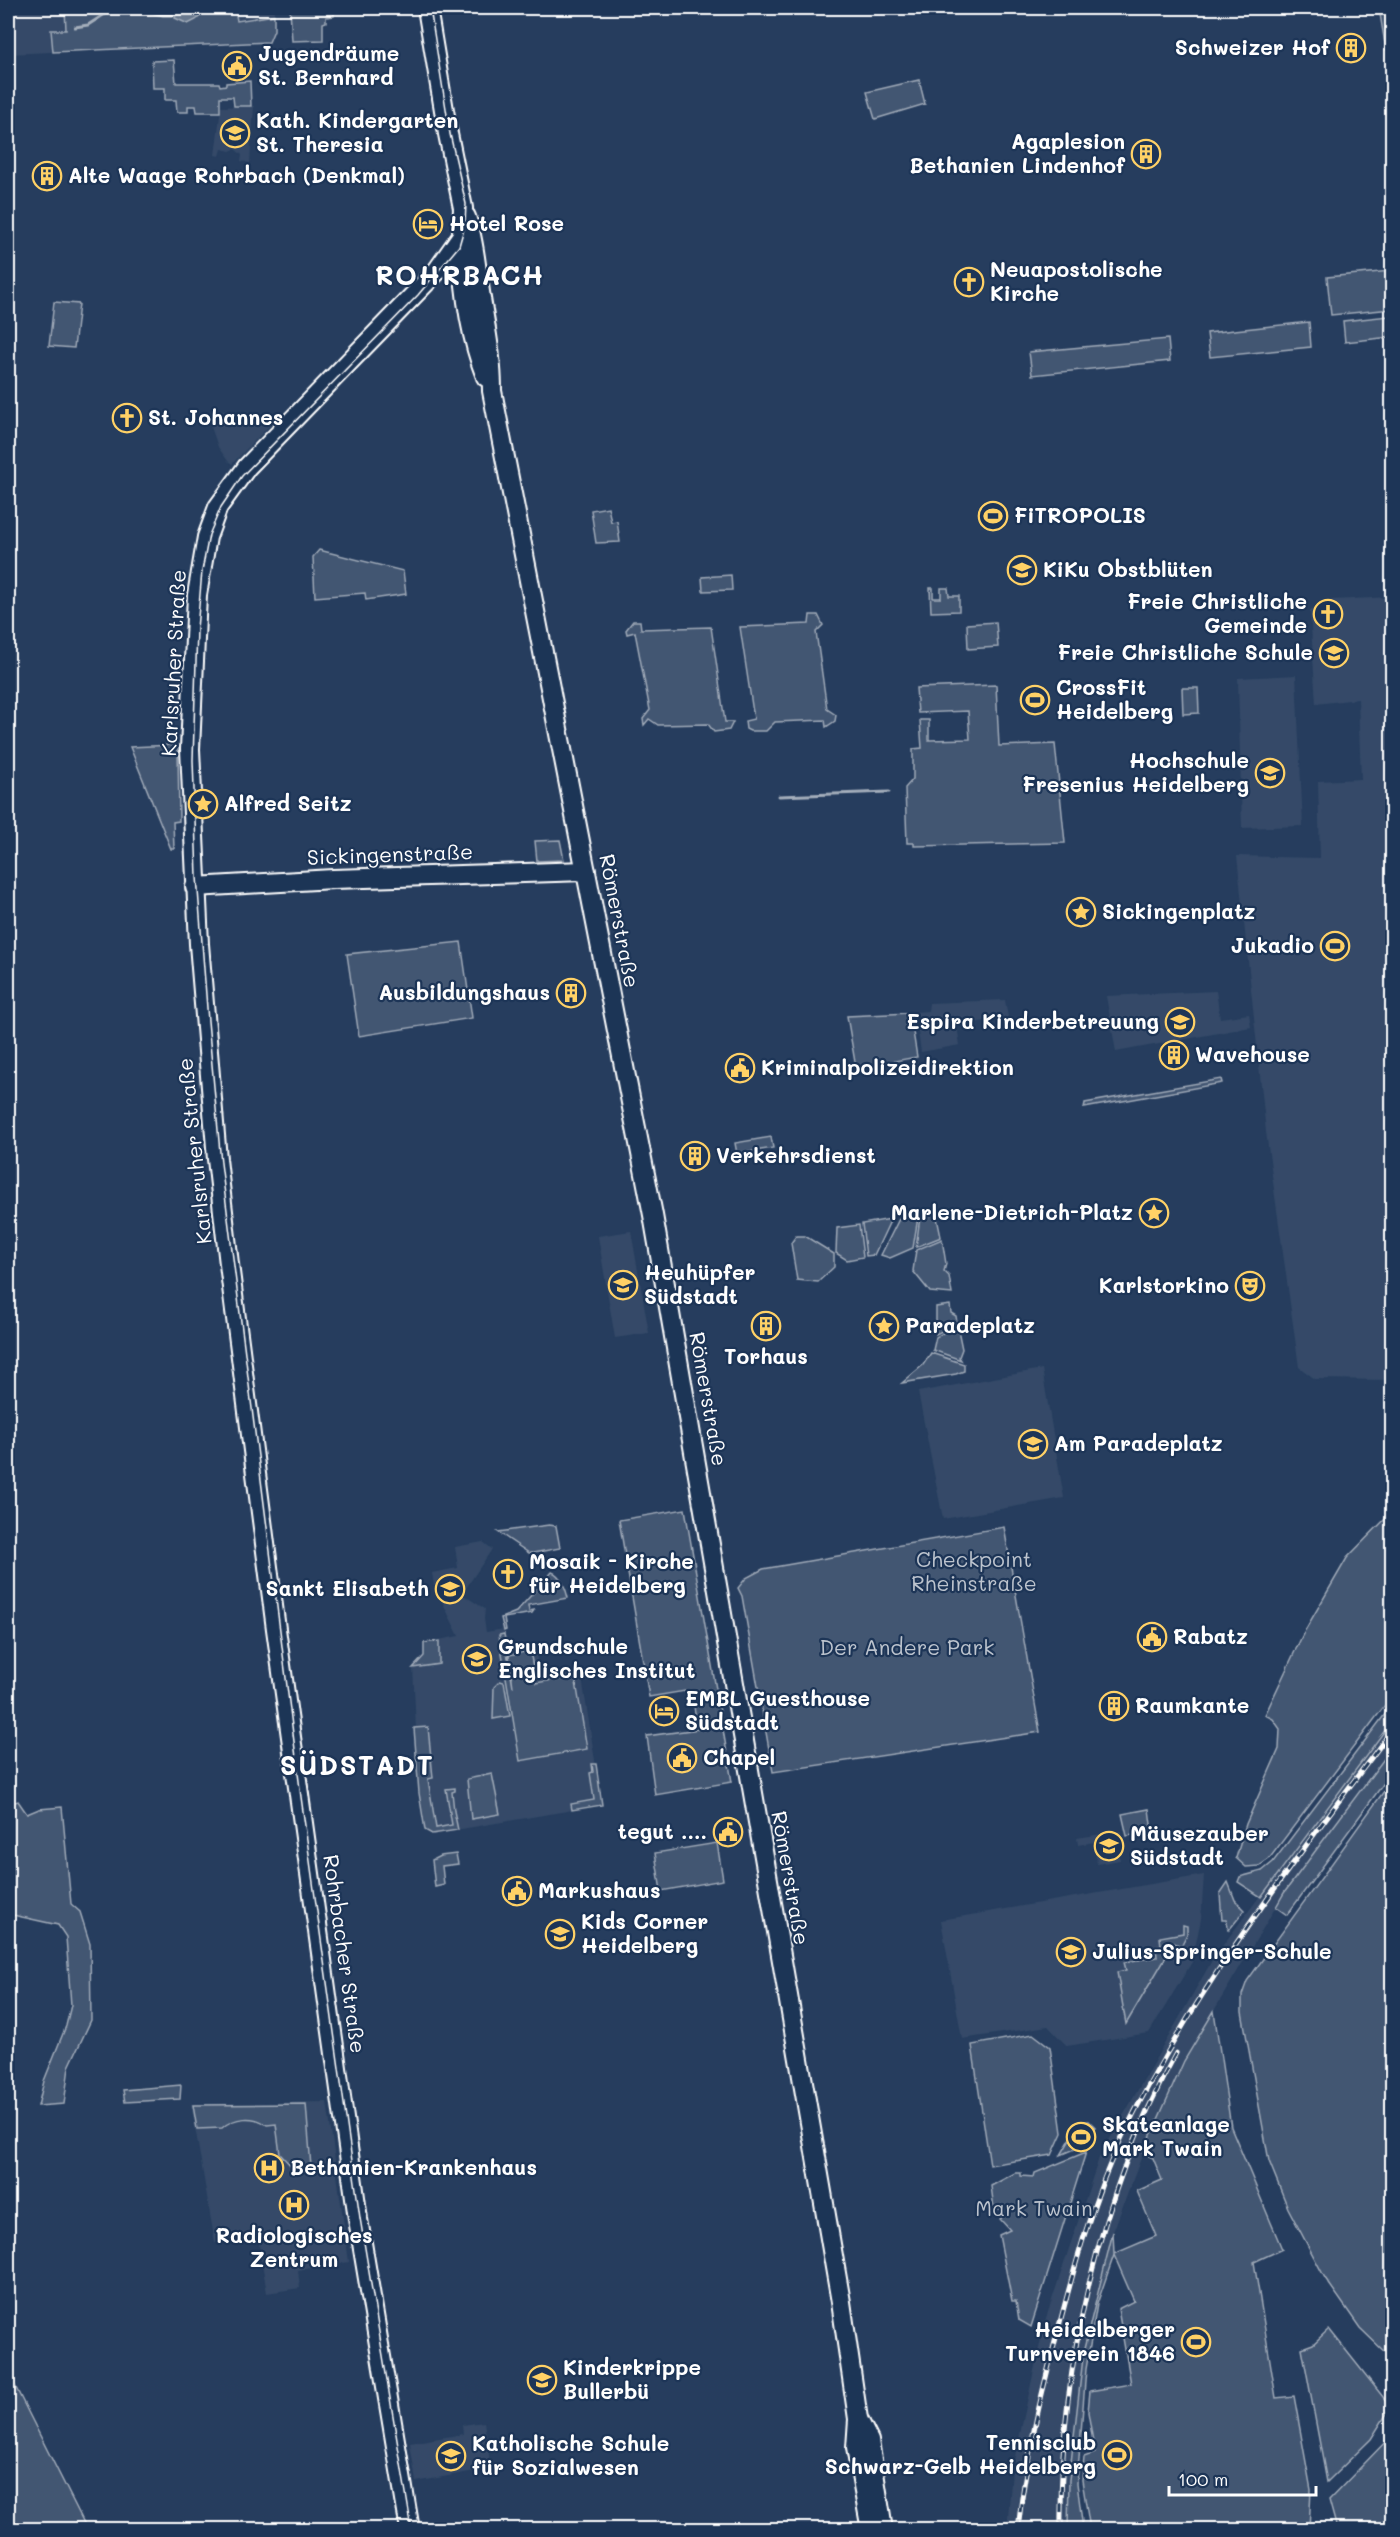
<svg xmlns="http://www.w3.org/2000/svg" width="1400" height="2537" font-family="Mali,sans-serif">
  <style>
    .built { fill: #344a68 }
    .green { fill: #425672; stroke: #a0aab8; stroke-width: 1.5 }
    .water { fill: #67788e; stroke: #a4aebb; stroke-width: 1.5 }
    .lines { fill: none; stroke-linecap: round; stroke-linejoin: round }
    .stream { stroke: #a4aebb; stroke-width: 3 }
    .major-casing { stroke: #fff; stroke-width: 22 }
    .major { stroke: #1d3557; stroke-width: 18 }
    .tram { stroke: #fff; stroke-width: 1.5 }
    .rail-casing { stroke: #fff; stroke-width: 5 }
    .rail { stroke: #1d3557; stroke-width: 3; stroke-dasharray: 9; stroke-linecap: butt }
    .labels { text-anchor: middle; stroke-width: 4.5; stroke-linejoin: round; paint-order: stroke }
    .poi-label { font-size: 21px; font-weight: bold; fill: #fff; stroke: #1d3557; text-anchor: start }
    .street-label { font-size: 21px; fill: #fff; stroke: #1d3557 }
    .park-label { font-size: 21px; fill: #bdc4ce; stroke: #1d3557 }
    .district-label { font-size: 27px; font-weight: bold; letter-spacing: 1.5px; fill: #fff; stroke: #1d3557 }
  </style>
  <rect width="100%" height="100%" fill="#263d5e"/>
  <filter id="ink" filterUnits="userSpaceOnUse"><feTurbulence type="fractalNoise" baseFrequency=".0167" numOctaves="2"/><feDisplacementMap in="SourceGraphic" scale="12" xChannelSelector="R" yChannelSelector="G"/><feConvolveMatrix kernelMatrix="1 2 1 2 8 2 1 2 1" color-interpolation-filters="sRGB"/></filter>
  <g filter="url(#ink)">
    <g class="built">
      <polygon points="8,8 274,8 274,30 269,42 8,54"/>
      <polygon points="254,106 250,163 241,161 242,155 235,149 230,151 222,149 220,156 215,155 221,107"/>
      <polygon points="220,409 272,423 232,464 228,461 218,447 208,418 211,410"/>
      <polygon points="1392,597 1392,1389 1391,1380 1315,1379 1299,1367 1266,1132 1237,856 1320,858 1318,781 1361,779 1358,699 1316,704 1310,611 1332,600"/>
      <polygon points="1296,675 1303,826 1242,828 1238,678"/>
      <polygon points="1216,991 1220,1018 1249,1014 1251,1027 1116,1052 1106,996"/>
      <polygon points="1005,1000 1008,1017 957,1026 960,1045 921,1052 915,1012 928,1011 929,1003"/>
      <polygon points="631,1231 649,1333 615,1338 598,1236"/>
      <polygon points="1042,1369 1064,1498 943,1519 918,1392"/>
      <polygon points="483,1542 492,1549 462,1594 485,1609 484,1619 486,1632 504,1629 508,1651 535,1646 540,1679 581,1672 602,1805 432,1834 425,1830 419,1793 413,1666 424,1656 424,1643 459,1636 434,1585 432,1573 458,1568 455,1547"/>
      <polygon points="1392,1721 1392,1748 1284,1893 1184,2061 1143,2153 1113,2232 1084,2349 1069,2480 1068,2529 1007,2530 1012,2470 1045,2321 1099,2158 1214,1957"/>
      <polygon points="1121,1831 1124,1847 1118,1849 1120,1860 1097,1864 1094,1842 1078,1845 1077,1838"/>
      <polygon points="1204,1875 1201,1919 1192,1962 1149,2033 1067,2046 1048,2026 962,2039 941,1920"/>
      <polygon points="327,2102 349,2262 298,2270 300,2288 267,2293 257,2233 215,2243 191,2104"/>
      <polygon points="484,2422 491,2468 416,2482 410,2443 463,2434 462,2425"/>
    </g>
    <g class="green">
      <polygon points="65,8 245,8 235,9 237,21 274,15 274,30 269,42 53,52 51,30 66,30"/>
      <polygon points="290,8 353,8 353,9 334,11 334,16 326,17 326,22 323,23 323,40 292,41"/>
      <polygon points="1379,8 1392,8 1392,49 1386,50"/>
      <polygon points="174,60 176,83 219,83 220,86 226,85 226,83 250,81 251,106 234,106 233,97 220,97 220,112 197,112 196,106 188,106 188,112 177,112 176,100 165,100 165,88 153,88 152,61"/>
      <polygon points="919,80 925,104 875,119 867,92"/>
      <polygon points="1391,271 1392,309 1331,315 1327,277"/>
      <polygon points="54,302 79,304 74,348 49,346"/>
      <polygon points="1389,316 1391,337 1345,342 1343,321"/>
      <polygon points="1309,322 1311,347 1210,357 1207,333"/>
      <polygon points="1168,339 1170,361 1032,375 1029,352"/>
      <polygon points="608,507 611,522 617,521 620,542 596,543 591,510"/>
      <polygon points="319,550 403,571 406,594 366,600 365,593 315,597 313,557"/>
      <polygon points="731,575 732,590 703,591 702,577"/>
      <polygon points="930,588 933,588 933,598 941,598 941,588 948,588 949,596 959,596 959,611 931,612"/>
      <polygon points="810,615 818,615 823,625 816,632 827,709 836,715 835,721 826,727 825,720 775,722 766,731 750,731 746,729 745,721 754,719 740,627 809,624"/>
      <polygon points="633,621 640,621 641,629 711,627 725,722 733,722 729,730 714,732 708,724 658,725 649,719 644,725 643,719 650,710 635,632 627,634 626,630"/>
      <polygon points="996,622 998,647 968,649 967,624"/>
      <polygon points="996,685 999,746 1055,744 1065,843 914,846 914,843 907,843 905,788 913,779 913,749 922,748 920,720 929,720 929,740 970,739 968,711 918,713 916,688"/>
      <polygon points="1182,688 1198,688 1199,713 1183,714"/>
      <polygon points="173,745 178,747 179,821 173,822 174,849 171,849 130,747"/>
      <polygon points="560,840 564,860 537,861 535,841"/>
      <polygon points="461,942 472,1018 359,1036 347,954"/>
      <polygon points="910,1013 917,1057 856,1068 847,1016"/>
      <polygon points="1221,1079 1222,1083 1084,1108 1085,1103"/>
      <polygon points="771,1137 773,1148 737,1154 735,1143"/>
      <polygon points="931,1212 936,1213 941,1237 916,1247 920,1217 929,1216"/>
      <polygon points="910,1216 912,1219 918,1217 913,1248 890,1258 881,1255 900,1217"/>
      <polygon points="891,1219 874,1255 866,1256 862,1224"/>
      <polygon points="859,1225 863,1257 847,1260 836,1253 837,1228"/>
      <polygon points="796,1236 805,1236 834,1254 834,1267 818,1282 797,1280 791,1243"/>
      <polygon points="942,1239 946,1264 944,1271 949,1276 952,1294 930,1292 913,1271 916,1250"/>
      <polygon points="950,1305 951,1313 956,1316 957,1323 936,1334 936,1307"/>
      <polygon points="957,1325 962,1349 959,1357 961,1360 933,1350 936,1337"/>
      <polygon points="931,1353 964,1364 964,1371 956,1374 902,1383 923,1365"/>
      <polygon points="685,1509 732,1782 655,1795 647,1736 698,1729 691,1690 649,1697 619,1520"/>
      <polygon points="1392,1512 1392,1696 1269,1859 1259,1866 1246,1867 1236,1858 1246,1824 1279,1749 1280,1729 1273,1719 1265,1715 1304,1632 1347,1558"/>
      <polygon points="549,1525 556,1526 560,1548 533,1553 529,1553 498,1532"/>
      <polygon points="1004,1527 1040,1732 773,1772 742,1596 738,1588 746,1578 763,1569"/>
      <path d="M552,1572C561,1575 566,1589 568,1598L528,1605L529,1611L534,1610L532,1613L504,1618L506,1630L504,1631L501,1618L516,1612Z"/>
      <polygon points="504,1634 513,1687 509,1655 530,1651 536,1683 575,1676 587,1749 520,1761 499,1635"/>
      <polygon points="439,1641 439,1664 413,1668 424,1656 424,1643"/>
      <polygon points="500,1681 504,1682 510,1716 493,1719 494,1687"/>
      <polygon points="1392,1705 1392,1721 1261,1897 1238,1882 1240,1877 1262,1871 1273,1862"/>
      <polygon points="428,1727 433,1778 428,1779 436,1828 452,1825 446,1789 455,1788 455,1791 452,1792 454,1811 458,1830 432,1834 425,1830 419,1793 414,1728"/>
      <polygon points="1392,1748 1392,1772 1287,1915 1276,1907 1284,1893"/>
      <polygon points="592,1764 596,1764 602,1805 572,1810 571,1804 594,1800 590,1773 593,1772"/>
      <polygon points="492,1774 500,1814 471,1819 467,1779"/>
      <polygon points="1392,1780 1392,2359 1360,2328 1325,2278 1288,2208 1269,2161 1242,2012 1242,1995 1247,1981"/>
      <polygon points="18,1801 27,1814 39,1809 62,1807 71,1904 80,1912 90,1944 91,2020 69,2067 64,2104 38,2106 44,2081 66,2026 71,2005 66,1937 58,1925 8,1914 8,1804"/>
      <polygon points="1149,1809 1152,1832 1127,1836 1122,1814"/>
      <polygon points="717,1843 723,1880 661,1891 655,1853"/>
      <polygon points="456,1854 458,1864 442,1866 444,1885 435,1887 432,1860 440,1856"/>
      <polygon points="1228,1882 1235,1900 1245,1910 1229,1930 1226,1920 1222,1920 1220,1894"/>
      <polygon points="1183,1925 1187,1926 1187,1934 1181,1946 1174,1943 1126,2024 1117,1972 1126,1970 1124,1962 1157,1957 1156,1947 1161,1946 1160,1937 1183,1933"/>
      <polygon points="1214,2011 1231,2127 1282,2249 1254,2262 1276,2398 1294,2396 1311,2490 1309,2529 1090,2529 1082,2480 1084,2457 1095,2453 1088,2412 1090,2391 1131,2384 1118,2309 1134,2301 1114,2255 1097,2304 1086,2369 1077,2483 1083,2529 1068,2529 1069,2480 1084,2349 1113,2232 1114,2254 1156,2236 1137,2191 1162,2180 1153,2158 1143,2153 1184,2061"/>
      <polygon points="1033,2034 1050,2047 1062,2133 1052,2155 990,2165 972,2045"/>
      <polygon points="181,2085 180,2099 125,2102 123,2090"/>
      <path d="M306,2104L311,2167L293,2168L280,2154L276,2124L267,2125C254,2115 234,2117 222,2128L197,2129L193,2105Z"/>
      <polygon points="1089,2121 1095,2127 1089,2143 1061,2155 1075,2131 1074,2123"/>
      <polygon points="1086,2152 1031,2327 1019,2320 1016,2301 1012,2301 999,2235 1010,2230 1000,2219 1003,2217 1002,2211 994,2208 991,2186 1015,2173 1021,2173 1021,2176 1034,2177 1035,2173"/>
      <polygon points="1329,2329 1391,2407 1371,2439 1327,2482 1302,2348 1313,2344"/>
      <polygon points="8,2372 87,2529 8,2529"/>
      <polygon points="1392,2435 1392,2529 1337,2529 1329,2500"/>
    </g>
    <polygon class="water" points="178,8 209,8 196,20 188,24 175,18"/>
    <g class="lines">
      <g class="stream">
        <polyline points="75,27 88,25 108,12 135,8 163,15 174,15"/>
        <polyline points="779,796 889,792"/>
      </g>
      <g class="major-casing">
        <g id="major">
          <path d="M466,217C474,239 475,261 479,285C484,321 492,354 492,391L653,1215L841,2302L858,2419L856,2448L871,2530"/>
          <path d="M462,237C463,283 469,334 486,377"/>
          <polyline points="195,887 333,879 586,871"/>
          <polyline points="858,2419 869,2441 883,2530"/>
          <polyline points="410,2530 358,2219 276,1629 229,1264 217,1159 199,944 190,749 197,595 207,537 218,507 247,467 436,272 462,235 463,208 448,134 427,8"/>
        </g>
      </g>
      <use href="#major" class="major"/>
      <polyline class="tram" points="412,2530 360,2218 301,1797 221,1163 208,1021 197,877 193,760 197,629 202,571 209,535 221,507 242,476 418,295 459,246 465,225 466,204 450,134 430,8"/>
      <g class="rail-casing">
        <g id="rail">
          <path d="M1018,2530C1025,2462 1041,2395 1058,2330C1075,2265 1093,2197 1122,2137C1194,1989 1295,1860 1392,1730"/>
          <path d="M1061,2530C1059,2369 1099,2194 1176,2053"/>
        </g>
      </g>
      <use href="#rail" class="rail"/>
    </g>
  </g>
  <defs>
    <g id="building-ring" transform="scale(1.5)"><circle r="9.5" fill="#1d3557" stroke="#ffd166" stroke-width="1.5"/><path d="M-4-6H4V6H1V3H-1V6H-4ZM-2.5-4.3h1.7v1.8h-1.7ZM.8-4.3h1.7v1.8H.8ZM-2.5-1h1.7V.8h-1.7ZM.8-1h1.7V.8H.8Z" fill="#ffd166"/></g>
    <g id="civic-ring" transform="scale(1.5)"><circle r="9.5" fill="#1d3557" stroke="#ffd166" stroke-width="1.5"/><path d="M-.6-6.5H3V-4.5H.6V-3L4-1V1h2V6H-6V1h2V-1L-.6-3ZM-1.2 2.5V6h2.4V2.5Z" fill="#ffd166"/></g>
    <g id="school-ring" transform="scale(1.5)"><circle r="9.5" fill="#1d3557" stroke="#ffd166" stroke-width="1.5"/><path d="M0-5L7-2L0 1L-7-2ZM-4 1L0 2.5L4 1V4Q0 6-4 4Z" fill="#ffd166"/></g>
    <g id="hotel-ring" transform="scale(1.5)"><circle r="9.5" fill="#1d3557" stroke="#ffd166" stroke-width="1.5"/><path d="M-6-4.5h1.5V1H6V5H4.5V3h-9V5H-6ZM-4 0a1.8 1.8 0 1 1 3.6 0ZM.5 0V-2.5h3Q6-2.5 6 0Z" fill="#ffd166"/></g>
    <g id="church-ring" transform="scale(1.5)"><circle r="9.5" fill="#1d3557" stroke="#ffd166" stroke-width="1.5"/><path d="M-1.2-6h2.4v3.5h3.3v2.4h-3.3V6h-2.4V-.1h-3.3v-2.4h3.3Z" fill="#ffd166"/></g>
    <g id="stadium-ring" transform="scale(1.5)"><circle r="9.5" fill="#1d3557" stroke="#ffd166" stroke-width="1.5"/><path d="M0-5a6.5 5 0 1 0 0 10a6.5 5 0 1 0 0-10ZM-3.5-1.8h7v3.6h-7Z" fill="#ffd166"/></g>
    <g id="university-ring" transform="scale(1.5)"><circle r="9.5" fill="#1d3557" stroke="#ffd166" stroke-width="1.5"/><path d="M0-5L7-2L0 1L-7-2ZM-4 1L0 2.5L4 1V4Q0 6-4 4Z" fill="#ffd166"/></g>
    <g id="sight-ring" transform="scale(1.5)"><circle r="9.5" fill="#1d3557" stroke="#ffd166" stroke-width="1.5"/><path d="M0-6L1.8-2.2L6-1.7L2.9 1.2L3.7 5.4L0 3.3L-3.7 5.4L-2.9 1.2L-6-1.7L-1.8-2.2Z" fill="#ffd166"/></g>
    <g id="theatre-ring" transform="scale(1.5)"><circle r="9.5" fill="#1d3557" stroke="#ffd166" stroke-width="1.5"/><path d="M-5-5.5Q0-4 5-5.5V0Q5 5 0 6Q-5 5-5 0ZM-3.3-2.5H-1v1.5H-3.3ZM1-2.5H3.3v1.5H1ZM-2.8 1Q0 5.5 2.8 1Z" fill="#ffd166"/></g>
    <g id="hospital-ring" transform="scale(1.5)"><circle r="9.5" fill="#1d3557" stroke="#ffd166" stroke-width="1.5"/><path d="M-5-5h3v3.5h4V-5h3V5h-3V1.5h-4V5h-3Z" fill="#ffd166"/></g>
  </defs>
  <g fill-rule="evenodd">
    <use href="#building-ring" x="1351" y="48"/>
    <use href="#civic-ring" x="237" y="66"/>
    <use href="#school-ring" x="235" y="133"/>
    <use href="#building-ring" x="1146" y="154"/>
    <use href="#building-ring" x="47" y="176"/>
    <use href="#hotel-ring" x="428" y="224"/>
    <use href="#church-ring" x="969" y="282"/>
    <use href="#church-ring" x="127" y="418"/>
    <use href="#stadium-ring" x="993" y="516"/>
    <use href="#school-ring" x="1022" y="570"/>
    <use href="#church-ring" x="1328" y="614"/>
    <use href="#school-ring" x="1334" y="653"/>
    <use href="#stadium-ring" x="1035" y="700"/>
    <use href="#university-ring" x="1270" y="773"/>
    <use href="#sight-ring" x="203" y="804"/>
    <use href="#sight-ring" x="1081" y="912"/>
    <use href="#stadium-ring" x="1335" y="946"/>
    <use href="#building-ring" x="571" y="993"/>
    <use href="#school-ring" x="1180" y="1022"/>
    <use href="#building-ring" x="1174" y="1055"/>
    <use href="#civic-ring" x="740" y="1068"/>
    <use href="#building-ring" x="695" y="1156"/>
    <use href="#sight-ring" x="1154" y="1213"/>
    <use href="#school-ring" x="623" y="1285"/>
    <use href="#theatre-ring" x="1250" y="1286"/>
    <use href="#building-ring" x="766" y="1326"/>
    <use href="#sight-ring" x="884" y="1326"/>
    <use href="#school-ring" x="1033" y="1444"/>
    <use href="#church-ring" x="508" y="1574"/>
    <use href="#school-ring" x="450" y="1589"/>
    <use href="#civic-ring" x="1152" y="1637"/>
    <use href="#school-ring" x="477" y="1659"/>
    <use href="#building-ring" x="1114" y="1706"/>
    <use href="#hotel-ring" x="664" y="1711"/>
    <use href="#civic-ring" x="682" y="1758"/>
    <use href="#civic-ring" x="728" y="1832"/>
    <use href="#school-ring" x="1109" y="1846"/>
    <use href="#civic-ring" x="517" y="1891"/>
    <use href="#school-ring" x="560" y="1934"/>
    <use href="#school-ring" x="1071" y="1952"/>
    <use href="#stadium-ring" x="1081" y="2137"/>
    <use href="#hospital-ring" x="269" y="2168"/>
    <use href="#hospital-ring" x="294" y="2205"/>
    <use href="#stadium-ring" x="1196" y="2342"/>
    <use href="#school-ring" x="542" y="2380"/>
    <use href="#stadium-ring" x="1117" y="2455"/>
    <use href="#school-ring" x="451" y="2456"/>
  </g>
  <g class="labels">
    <g class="poi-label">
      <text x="1330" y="55" text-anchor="end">Schweizer Hof</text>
      <text x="258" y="61">Jugendräume<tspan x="258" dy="24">St. Bernhard</tspan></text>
      <text x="256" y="128">Kath. Kindergarten<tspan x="256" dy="24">St. Theresia</tspan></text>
      <text x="1125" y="149" text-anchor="end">Agaplesion<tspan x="1125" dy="24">Bethanien Lindenhof</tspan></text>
      <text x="68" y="183">Alte Waage Rohrbach (Denkmal)</text>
      <text x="449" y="231">Hotel Rose</text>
      <text x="990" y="277">Neuapostolische<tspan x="990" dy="24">Kirche</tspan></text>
      <text x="148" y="425">St. Johannes</text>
      <text x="1014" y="523">FiTROPOLIS</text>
      <text x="1043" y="577">KiKu Obstblüten</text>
      <text x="1307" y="609" text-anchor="end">Freie Christliche<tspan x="1307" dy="24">Gemeinde</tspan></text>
      <text x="1313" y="660" text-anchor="end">Freie Christliche Schule</text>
      <text x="1056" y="695">CrossFit<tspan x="1056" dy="24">Heidelberg</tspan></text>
      <text x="1249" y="768" text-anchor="end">Hochschule<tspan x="1249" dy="24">Fresenius Heidelberg</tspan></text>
      <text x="224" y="811">Alfred Seitz</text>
      <text x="1102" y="919">Sickingenplatz</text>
      <text x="1314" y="953" text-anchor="end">Jukadio</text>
      <text x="550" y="1000" text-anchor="end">Ausbildungshaus</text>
      <text x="1159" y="1029" text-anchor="end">Espira Kinderbetreuung</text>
      <text x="1195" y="1062">Wavehouse</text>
      <text x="761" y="1075">Kriminalpolizeidirektion</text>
      <text x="716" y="1163">Verkehrsdienst</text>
      <text x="1133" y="1220" text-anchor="end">Marlene-Dietrich-Platz</text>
      <text x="644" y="1280">Heuhüpfer<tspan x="644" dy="24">Südstadt</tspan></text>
      <text x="1229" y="1293" text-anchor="end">Karlstorkino</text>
      <text x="905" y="1333">Paradeplatz</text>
      <text x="766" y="1364" text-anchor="middle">Torhaus</text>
      <text x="1054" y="1451">Am Paradeplatz</text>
      <text x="529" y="1569">Mosaik - Kirche<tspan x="529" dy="24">für Heidelberg</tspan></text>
      <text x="429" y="1596" text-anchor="end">Sankt Elisabeth</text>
      <text x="1173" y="1644">Rabatz</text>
      <text x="498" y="1654">Grundschule<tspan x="498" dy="24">Englisches Institut</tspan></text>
      <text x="685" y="1706">EMBL Guesthouse<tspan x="685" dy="24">Südstadt</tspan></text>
      <text x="1135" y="1713">Raumkante</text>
      <text x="703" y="1765">Chapel</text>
      <text x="707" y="1839" text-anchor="end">tegut ....</text>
      <text x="1130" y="1841">Mäusezauber<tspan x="1130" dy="24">Südstadt</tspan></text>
      <text x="538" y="1898">Markushaus</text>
      <text x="581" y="1929">Kids Corner<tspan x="581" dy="24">Heidelberg</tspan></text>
      <text x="1092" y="1959">Julius-Springer-Schule</text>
      <text x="1102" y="2132">Skateanlage<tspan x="1102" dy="24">Mark Twain</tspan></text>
      <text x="290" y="2175">Bethanien-Krankenhaus</text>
      <text x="294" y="2243" text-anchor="middle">Radiologisches<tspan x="294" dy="24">Zentrum</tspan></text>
      <text x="1175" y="2337" text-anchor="end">Heidelberger<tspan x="1175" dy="24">Turnverein 1846</tspan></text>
      <text x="563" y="2375">Kinderkrippe<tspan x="563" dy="24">Bullerbü</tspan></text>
      <text x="1096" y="2450" text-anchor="end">Tennisclub<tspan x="1096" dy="24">Schwarz-Gelb Heidelberg</tspan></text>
      <text x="472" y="2451">Katholische Schule<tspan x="472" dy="24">für Sozialwesen</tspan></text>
    </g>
    <g class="street-label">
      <text transform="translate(174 663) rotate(-87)" y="7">Karlsruher Straße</text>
      <text transform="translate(390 855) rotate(-2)" y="7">Sickingenstraße</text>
      <text transform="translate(619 921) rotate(79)" y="7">Römerstraße</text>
      <text transform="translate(195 1151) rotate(-96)" y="7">Karlsruher Straße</text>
      <text transform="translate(708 1399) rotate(80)" y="7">Römerstraße</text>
      <text transform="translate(790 1878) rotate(80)" y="7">Römerstraße</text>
      <text transform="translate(344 1954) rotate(82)" y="7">Rohrbacher Straße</text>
    </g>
    <g class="park-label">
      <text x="974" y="1567">Checkpoint<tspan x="974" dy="24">Rheinstraße</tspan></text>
      <text x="907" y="1655">Der Andere Park</text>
      <text x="1034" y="2216">Mark Twain</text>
    </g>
    <g class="district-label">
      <text x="460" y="285">ROHRBACH</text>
      <text x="357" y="1775">SÜDSTADT</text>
    </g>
  </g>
  <rect width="1400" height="2537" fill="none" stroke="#1d3557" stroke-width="30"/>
  <rect x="15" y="15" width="1370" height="2507" fill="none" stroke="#fff" stroke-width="2" filter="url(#ink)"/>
  <path d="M1169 2486v9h147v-9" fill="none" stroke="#ffffff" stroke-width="3"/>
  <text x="1178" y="2486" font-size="18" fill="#ffffff" stroke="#1d3557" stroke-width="4.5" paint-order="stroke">100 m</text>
</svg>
